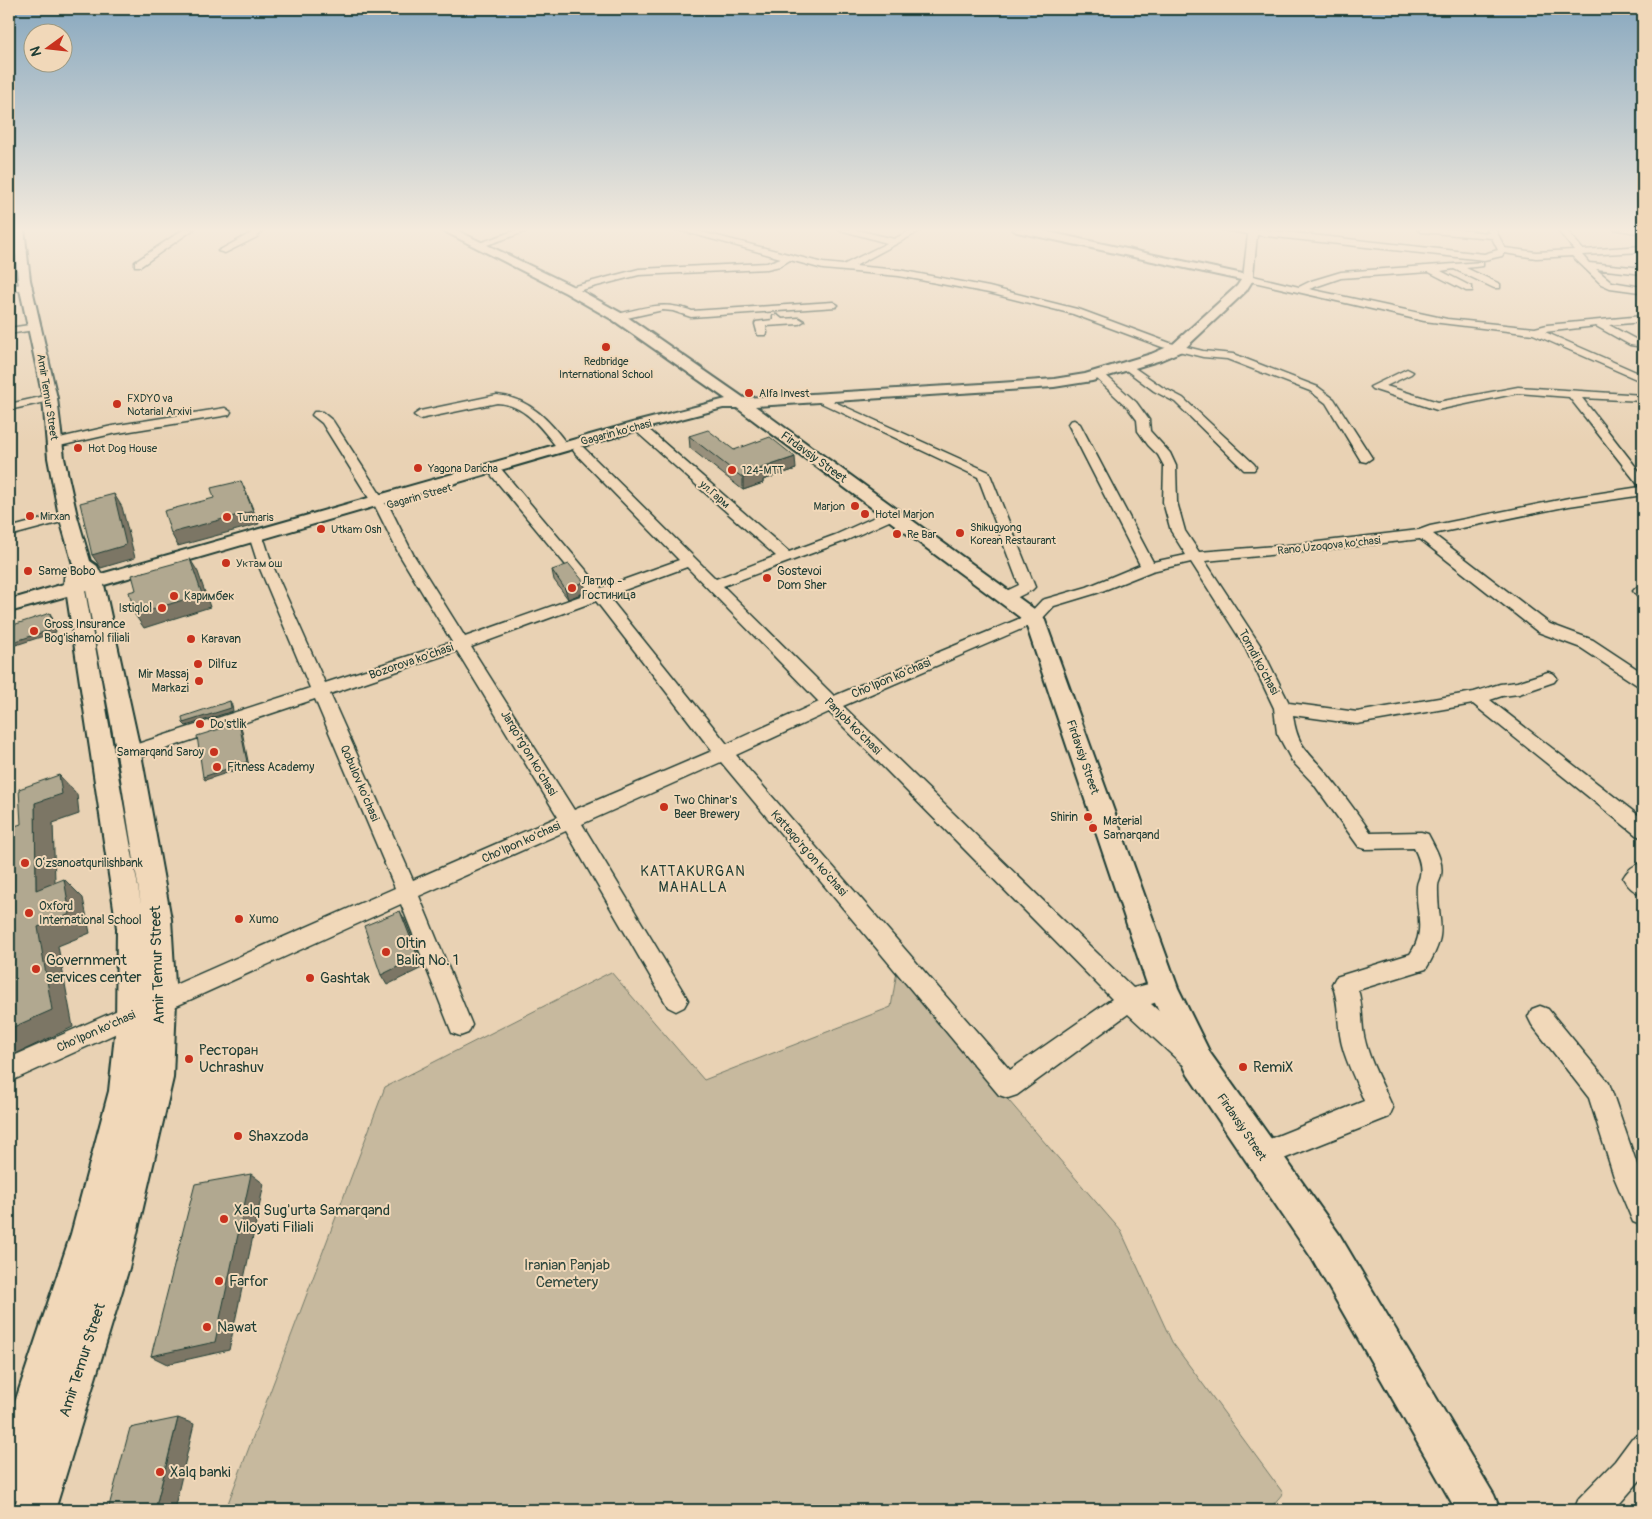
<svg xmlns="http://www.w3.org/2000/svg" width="1652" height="1519" font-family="Pangolin,sans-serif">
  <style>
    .green { fill: #c7b99e; stroke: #737b69 }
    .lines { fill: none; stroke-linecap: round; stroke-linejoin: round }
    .minor-casing { stroke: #1f3d34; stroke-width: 3 }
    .major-casing { stroke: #1f3d34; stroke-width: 4 }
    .minor { fill: #f1d8b9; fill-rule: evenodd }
    .major { fill: #f1d8b9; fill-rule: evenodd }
    .wall { fill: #98907c; stroke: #1f3d34 }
    .shaded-wall { fill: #7c7665; stroke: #1f3d34 }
    .building { fill: #b1a890; stroke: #1f3d34 }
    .poi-dot { fill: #c8321e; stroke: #f1d8b9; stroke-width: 2 }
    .labels { text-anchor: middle; stroke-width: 4; stroke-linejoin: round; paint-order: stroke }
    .far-poi-label { font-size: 11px; fill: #1f3d34; stroke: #f1d8b9; text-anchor: start }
    .far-street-label { font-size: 11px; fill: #1f3d34; stroke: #f1d8b9 }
    .street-label { font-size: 12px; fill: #1f3d34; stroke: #f1d8b9 }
    .poi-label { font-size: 12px; fill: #1f3d34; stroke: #f1d8b9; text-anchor: start }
    .neighbourhood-label { font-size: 14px; letter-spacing: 1px; fill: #1f3d34; stroke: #f1d8b9 }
    .near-poi-label { font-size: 15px; fill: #1f3d34; stroke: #f1d8b9; text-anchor: start }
    .near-street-label { font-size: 15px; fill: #1f3d34; stroke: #f1d8b9 }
    .near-park-label { font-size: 15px; fill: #30493f; stroke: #f1d8b9 }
  </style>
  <rect width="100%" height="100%" fill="#e9d2b4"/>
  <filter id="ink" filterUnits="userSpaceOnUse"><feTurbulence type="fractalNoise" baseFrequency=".02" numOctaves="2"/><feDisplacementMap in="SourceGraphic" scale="10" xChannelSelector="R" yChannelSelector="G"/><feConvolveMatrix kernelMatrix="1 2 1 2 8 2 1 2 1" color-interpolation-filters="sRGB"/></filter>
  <g filter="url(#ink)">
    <polygon class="green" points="897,971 1121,1231 1172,1342 1283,1493 1269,1510 228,1510 227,1506 385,1087 611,972 704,1080 891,1007"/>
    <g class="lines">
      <g class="minor-casing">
        <g id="minor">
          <polygon points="184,229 194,229 141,266 135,266 135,262"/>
          <polygon points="254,229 263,229 257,237 225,253 218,251 251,233"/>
          <polygon points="519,229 533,229 481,247 474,245"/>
          <polygon points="675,229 690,229 823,263 843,265 887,243 837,229 853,229 894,239 913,229 924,229 855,266 899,270 989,287 1081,310 1170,343 1203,351 1233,354 1318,387 1334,399 1372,458 1366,462 1361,461 1326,403 1310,391 1227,359 1203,357 1162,347 1073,314 989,293 899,276 823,269 790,260 780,266 767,269 639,275 570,293 565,290 567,288 639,269 767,263 781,258"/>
          <polygon points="1219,229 1257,229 1484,254 1498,250 1492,238 1421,232 1417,229 1451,229 1489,233 1487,229 1495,229 1505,248 1536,252 1574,250 1557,229 1566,229 1583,250 1643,246 1643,252 1582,255 1589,263 1643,268 1643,274 1596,269 1612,282 1642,287 1642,291 1639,292 1610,288 1601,284 1572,256 1536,258 1504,253 1502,256 1484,260 1257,235 1253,276 1299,287 1311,281 1341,272 1483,262 1483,266 1466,268 1500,284 1500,288 1494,288 1454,269 1441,271 1472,287 1472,291 1466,291 1429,272 1341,278 1309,289 1447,319 1535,328 1547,325 1643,316 1643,322 1609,325 1637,340 1643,341 1643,347 1630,345 1596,326 1545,332 1643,375 1643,382 1533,334 1424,321 1245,280 1243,278 1248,234"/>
          <polygon points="1614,229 1643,229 1643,234"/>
          <polygon points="23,247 27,250 26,252 9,255 9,249"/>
          <polygon points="27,283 32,286 30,288 9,292 9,286"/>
          <path d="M833,302L838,305L836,307L691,317L673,311L663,310L618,320L613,317L614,315C644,308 663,300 692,311Z"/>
          <polygon points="777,315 782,319 799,318 804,321 799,324 766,326 767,333 766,335 758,335 755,324 756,322 773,320 773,316"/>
          <polygon points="36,324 41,327 40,329 9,334 9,328"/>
          <polygon points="1126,362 1162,387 1183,398 1254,464 1256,467 1254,470 1244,470 1175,402 1154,391 1122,367 1120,365"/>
          <path d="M1407,369L1413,372L1411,374L1386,386L1438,402L1518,387L1643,395V401L1582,398L1643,476V495L1569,506L1433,534L1550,624L1593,640L1643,673V687L1637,685L1581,648L1538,632L1420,539L1301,552L1205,561L1260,645L1289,703L1357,712L1474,692L1500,684L1517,682L1548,672L1554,674L1557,678L1554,682L1519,694L1502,696L1490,700L1643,819V838L1636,835L1473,704L1357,724L1293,715C1297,747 1308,751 1327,774C1343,793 1357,813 1371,833L1421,832L1428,834C1434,846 1444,861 1441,875C1441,879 1438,882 1438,886C1437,926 1450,930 1426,969L1358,990C1363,1005 1361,1020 1364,1036C1369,1061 1383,1085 1393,1108L1389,1117L1261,1168L1252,1164L1248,1155L1252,1146L1364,1101C1356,1080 1343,1057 1340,1035C1337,1016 1339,1002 1332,984L1336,977L1410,954C1427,930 1415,912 1417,886C1417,882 1420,878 1420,875C1422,865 1418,856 1414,848L1366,849L1359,847L1313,783L1292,761L1277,733L1274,708L1244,645L1191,562L1152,571L1097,593L1054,606L1040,621L843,706L1133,988L1164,980L1172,983L1176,990L1172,997L1151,1004L1200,1048L1203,1056L1200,1064L1191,1068L1182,1064L1128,1014L1017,1095L1008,1098L999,1095L721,762L582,824L684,993L688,1000L684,1007L676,1011L668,1007L566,831L419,896L472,1025L468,1033L460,1036L452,1033L401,904L9,1082V1058L395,888L315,699L129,761L122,759L120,754L122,749L310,688L258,564L251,542L253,539H263L265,542L272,564L325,683L452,642L399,554L375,506L377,504L370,500L322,423L312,415L314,412H322L333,421L384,500L382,502L389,506L413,554L465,637L589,593L492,476L490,473L492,470H502L601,588L679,560L575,453L573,450L575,447H583L716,579L776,556L639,434L637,431L639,428H647L789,552L835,535L888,511H898L900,514L898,517L845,541L723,586L834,696L1028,615L1042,600L1087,587L1140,565L1068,424L1070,421L1074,420L1080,424L1153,562L1186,555L1171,531L1163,502L1164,466L1158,455L1148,445L1138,431L1137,420L1128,408L1094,376L1092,374L1094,372H1102L1136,402L1149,420L1150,431L1170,453L1176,466L1177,502L1185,531L1199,552L1301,544L1419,530L1430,526L1569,498L1640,487L1569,397L1518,393L1437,410L1372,389L1370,387ZM687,567L819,702L727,744L608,596ZM596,601L712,751L574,810L471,647ZM457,651L558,817L413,880L330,694ZM829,712L1112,999L1010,1070L736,755Z"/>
          <polygon points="817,394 989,472 1035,587 1032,590 1012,600 1000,600 998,597 1000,594 1019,585 978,477 813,399 811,397"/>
          <polygon points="50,395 56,398 54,400 9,410 9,404"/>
          <path d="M497,395C530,398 551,422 569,447L567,450H559C542,429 525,404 497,403L420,419L414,415L420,411Z"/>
          <polygon points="225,408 231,412 229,415 112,434 55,447 49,443 51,440 112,426"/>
          <polygon points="68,512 75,516 73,519 9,536 9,528"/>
          <polygon points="1643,585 1643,598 1638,596 1633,591 1636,588"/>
          <path d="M1643,862V895C1634,892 1628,887 1623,878C1628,869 1634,865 1643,862Z"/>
          <polygon points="1540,1006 1548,1009 1609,1083 1643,1182 1643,1226 1633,1222 1614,1177 1589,1098 1532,1025 1528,1017 1532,1009"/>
          <polygon points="1643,1433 1643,1477 1614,1510 1574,1510 1579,1498 1615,1461 1632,1438"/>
        </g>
      </g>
      <g class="major-casing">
        <path id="major" d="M14,229H24L30,280L57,398L64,458L77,516L90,561L97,566L101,574L632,423L726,399L613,320L566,293L440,229H454L574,287L623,314L744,398L999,383L1054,379L1085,374L1151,354L1172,345L1237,286L1241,280L1017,232L1012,229H1034L1252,276L1254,278L1246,291L1182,351L1161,360L1092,381L1054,387L755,406L1041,614L1044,618L1178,988L1210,1053L1339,1234L1494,1495L1500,1510H1456L1313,1260L1188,1075L1149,990L1025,621L737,408H723L642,429L104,585L141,754L171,919L176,1001L173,1078L129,1268L55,1510H13L17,1499L9,1502V1420L71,1234L109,1091L116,1025L117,928L67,596L9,612V600L64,584L65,573L68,569L74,568L59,516L48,458L43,398L18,280ZM85,590H86L117,754L141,904Z"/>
      </g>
      <use href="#minor" class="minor"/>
      <use href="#major" class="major"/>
    </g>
    <g class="wall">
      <polygon points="689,436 734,450 796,469 763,480 763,483 743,490 690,448"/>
      <polygon points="552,570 586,592 568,599 554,580"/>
    </g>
    <g class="shaded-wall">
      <polygon points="795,457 796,469 763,480 763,483 743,490 743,478 759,469"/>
      <polygon points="241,481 247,494 259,524 178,546 171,533"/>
      <polygon points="114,494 122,507 135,558 101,568 92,555"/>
      <polygon points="190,559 198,572 210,607 144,628 135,615"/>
      <polygon points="584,582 586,592 568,599 565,589"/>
      <polygon points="50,613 52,617 56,632 16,645 13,642"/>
      <polygon points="230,701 232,705 233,711 186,726 183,723"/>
      <polygon points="239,723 241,726 249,766 205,780 203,777"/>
      <polygon points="59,775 77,794 79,814 53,823 56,909 36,890 35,803"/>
      <polygon points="64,879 83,898 90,933 58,946 73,1027 9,1057 9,1029 38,927"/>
      <polygon points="400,911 405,920 424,967 387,985 381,975"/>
      <polygon points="251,1174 264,1184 229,1350 167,1364 151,1356"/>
      <polygon points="178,1418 194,1424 174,1510 155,1510"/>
    </g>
    <g class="building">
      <polygon points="708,430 734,450 770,437 795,457 759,469 762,472 743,478 689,436"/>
      <polygon points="241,481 253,511 171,533 164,511 214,498 211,488"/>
      <polygon points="114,494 126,545 92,555 80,503"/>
      <polygon points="190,559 202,594 135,615 129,592 136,590 132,575"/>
      <polygon points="569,564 584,582 565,589 552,570"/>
      <polygon points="50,613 53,629 13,642 10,626"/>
      <polygon points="230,701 231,708 183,723 182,717"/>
      <polygon points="239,723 247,762 203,777 197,736"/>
      <polygon points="59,775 62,794 35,803 36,890 64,879 70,914 38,927 52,1010 9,1029 9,828 21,824 19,789"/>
      <polygon points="400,911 418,957 381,975 364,926"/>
      <polygon points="251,1174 215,1342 151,1356 195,1184"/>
      <polygon points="178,1418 155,1510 108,1510 130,1428"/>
    </g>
  </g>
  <linearGradient id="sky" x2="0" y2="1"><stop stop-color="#88a8bf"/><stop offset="0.52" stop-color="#f5ebdd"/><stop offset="1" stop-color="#f5ebdd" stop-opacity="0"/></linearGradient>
  <rect width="1652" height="442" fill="url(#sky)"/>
  <g class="poi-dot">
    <circle cx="606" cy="347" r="5"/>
    <circle cx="749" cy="393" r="5"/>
    <circle cx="117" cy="404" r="5"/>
    <circle cx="78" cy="448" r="5"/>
    <circle cx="418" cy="468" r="5"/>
    <circle cx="732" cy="470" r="5"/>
    <circle cx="855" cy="506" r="5"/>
    <circle cx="865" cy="514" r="5"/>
    <circle cx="30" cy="516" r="5"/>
    <circle cx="227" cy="517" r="5"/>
    <circle cx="321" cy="529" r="5"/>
    <circle cx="960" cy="533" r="5"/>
    <circle cx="897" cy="534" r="5"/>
    <circle cx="226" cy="563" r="5"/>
    <circle cx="28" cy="571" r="5"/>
    <circle cx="767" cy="578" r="5"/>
    <circle cx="572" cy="588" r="5"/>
    <circle cx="174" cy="596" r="5"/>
    <circle cx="162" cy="608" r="5"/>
    <circle cx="34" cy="631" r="5"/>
    <circle cx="191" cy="639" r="5"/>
    <circle cx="198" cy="664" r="5"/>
    <circle cx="199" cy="681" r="5"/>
    <circle cx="200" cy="724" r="5"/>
    <circle cx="214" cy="752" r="5"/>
    <circle cx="217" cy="767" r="5"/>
    <circle cx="664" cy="807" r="5"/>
    <circle cx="1088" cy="817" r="5"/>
    <circle cx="1093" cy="828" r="5"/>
    <circle cx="25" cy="863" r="5"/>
    <circle cx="29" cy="913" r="5"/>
    <circle cx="239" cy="919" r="5"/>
    <circle cx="386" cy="952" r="5"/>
    <circle cx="36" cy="969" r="5"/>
    <circle cx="310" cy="978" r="5"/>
    <circle cx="189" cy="1059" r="5"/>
    <circle cx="1243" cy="1067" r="5"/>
    <circle cx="238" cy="1136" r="5"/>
    <circle cx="224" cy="1219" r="5"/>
    <circle cx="219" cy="1281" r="5"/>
    <circle cx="207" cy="1327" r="5"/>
    <circle cx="160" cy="1472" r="5"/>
  </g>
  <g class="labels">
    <g class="far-poi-label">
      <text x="606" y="365" text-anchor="middle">Redbridge<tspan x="606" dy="13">International School</tspan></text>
      <text x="759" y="397">Alfa Invest</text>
      <text x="127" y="402">FXDYO va<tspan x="127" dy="13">Notarial Arxivi</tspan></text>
      <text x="88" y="452">Hot Dog House</text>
      <text x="428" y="472">Yagona Daricha</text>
      <text x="742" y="474">124-MTT</text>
      <text x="845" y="510" text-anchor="end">Marjon</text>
      <text x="875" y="518">Hotel Marjon</text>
      <text x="40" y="520">Mirxan</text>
      <text x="237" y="521">Tumaris</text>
      <text x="970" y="531">Shikugyong<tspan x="970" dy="13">Korean Restaurant</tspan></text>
      <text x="331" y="533">Utkam Osh</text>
      <text x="907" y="538">Re Bar</text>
      <text x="236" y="567">Уктам ош</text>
    </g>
    <g class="far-street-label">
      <text transform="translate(48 397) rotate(81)" y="4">Amir Temur Street</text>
      <text transform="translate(616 432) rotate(-15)" y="4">Gagarin ko'chasi</text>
      <text transform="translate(715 494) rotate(41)" y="4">ул.Гарм</text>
      <text transform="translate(419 496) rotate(-16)" y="4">Gagarin Street</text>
      <text transform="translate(1329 545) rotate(-6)" y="4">Rano Uzoqova ko'chasi</text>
    </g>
    <g class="street-label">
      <text transform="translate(814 457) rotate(36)" y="4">Firdavsiy Street</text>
      <text transform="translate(411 661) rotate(-19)" y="4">Bozorova ko'chasi</text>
      <text transform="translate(1259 662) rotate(62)" y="4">Tomdi ko'chasi</text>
      <text transform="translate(891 678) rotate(-23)" y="4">Cho'lpon ko'chasi</text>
      <text transform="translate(853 726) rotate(45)" y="4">Panjob ko'chasi</text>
      <text transform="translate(529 753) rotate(59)" y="4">Jarqo'rg'on ko'chasi</text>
      <text transform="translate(1083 757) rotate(71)" y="4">Firdavsiy Street</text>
      <text transform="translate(360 783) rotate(67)" y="4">Qobulov ko'chasi</text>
      <text transform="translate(521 842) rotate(-24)" y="4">Cho'lpon ko'chasi</text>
      <text transform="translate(809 853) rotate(49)" y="4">Kattaqo'rg'on ko'chasi</text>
      <text transform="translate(96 1031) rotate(-24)" y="4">Cho'lpon ko'chasi</text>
      <text transform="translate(1242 1127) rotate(56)" y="4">Firdavsiy Street</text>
    </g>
    <g class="poi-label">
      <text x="38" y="575">Same Bobo</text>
      <text x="777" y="575">Gostevoi<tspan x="777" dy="14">Dom Sher</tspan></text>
      <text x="582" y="585">Латиф -<tspan x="582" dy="14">Гостиница</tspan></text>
      <text x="184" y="600">Каримбек</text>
      <text x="152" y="612" text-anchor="end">Istiqlol</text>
      <text x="44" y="628">Gross Insurance<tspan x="44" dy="14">Bog'ishamol filiali</tspan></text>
      <text x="201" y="643">Karavan</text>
      <text x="208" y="668">Dilfuz</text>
      <text x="189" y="678" text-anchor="end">Mir Massaj<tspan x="189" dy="14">Markazi</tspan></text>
      <text x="210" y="728">Do'stlik</text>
      <text x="204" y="756" text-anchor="end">Samarqand Saroy</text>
      <text x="227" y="771">Fitness Academy</text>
      <text x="674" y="804">Two Chinar's<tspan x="674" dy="14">Beer Brewery</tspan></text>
      <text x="1078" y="821" text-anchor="end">Shirin</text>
      <text x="1103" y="825">Material<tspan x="1103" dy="14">Samarqand</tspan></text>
      <text x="35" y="867">Oʻzsanoatqurilishbank</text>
      <text x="39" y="910">Oxford<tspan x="39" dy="14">International School</tspan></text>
      <text x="249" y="923">Xumo</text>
    </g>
    <g class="neighbourhood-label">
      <text x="693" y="876">KATTAKURGAN<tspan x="693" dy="16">MAHALLA</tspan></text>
    </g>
    <g class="near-poi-label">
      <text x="396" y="948">Oltin<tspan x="396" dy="17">Baliq No. 1</tspan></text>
      <text x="46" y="965">Government<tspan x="46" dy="17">services center</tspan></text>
      <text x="320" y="983">Gashtak</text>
      <text x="199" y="1055">Ресторан<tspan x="199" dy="17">Uchrashuv</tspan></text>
      <text x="1253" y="1072">RemiX</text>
      <text x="248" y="1141">Shaxzoda</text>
      <text x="234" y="1215">Xalq Sug'urta Samarqand<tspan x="234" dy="17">Viloyati Filiali</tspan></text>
      <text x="229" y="1286">Farfor</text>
      <text x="217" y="1332">Nawat</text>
      <text x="170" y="1477">Xalq banki</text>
    </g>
    <g class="near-street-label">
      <text transform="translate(157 965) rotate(-92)" y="5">Amir Temur Street</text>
      <text transform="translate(82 1360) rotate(-72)" y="5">Amir Temur Street</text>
    </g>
    <g class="near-park-label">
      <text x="567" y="1270">Iranian Panjab<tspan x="567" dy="17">Cemetery</tspan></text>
    </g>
  </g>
  <rect width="1652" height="1519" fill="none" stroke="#f1d8b9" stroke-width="30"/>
  <rect x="15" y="15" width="1622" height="1489" fill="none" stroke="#1f3d34" stroke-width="2" filter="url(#ink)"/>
  <g transform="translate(48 48) rotate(255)"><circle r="24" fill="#f1d8b9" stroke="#9d9a84"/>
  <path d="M0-4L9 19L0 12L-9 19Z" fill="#c8321e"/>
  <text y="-8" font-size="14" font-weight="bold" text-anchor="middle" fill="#1f3d34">N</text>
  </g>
</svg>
